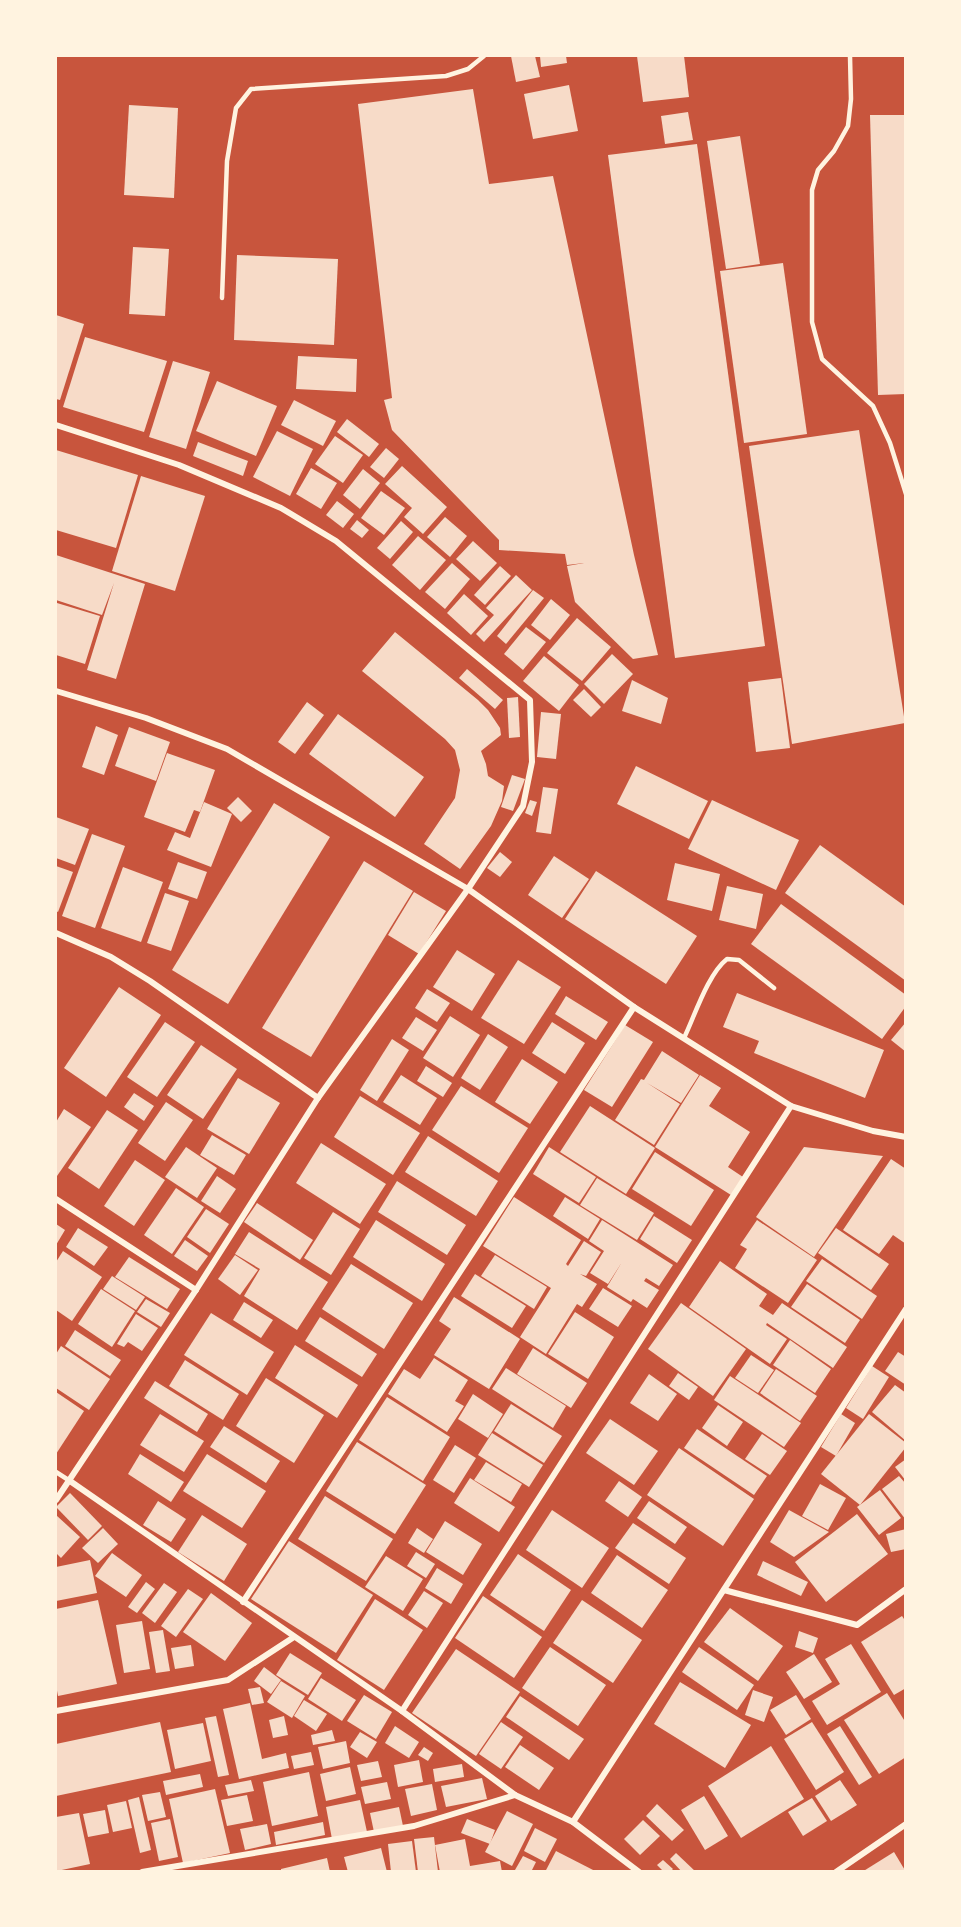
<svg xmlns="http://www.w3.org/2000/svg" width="961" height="1927" font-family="Quicksand,sans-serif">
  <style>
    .building { fill: #f7dbc8 }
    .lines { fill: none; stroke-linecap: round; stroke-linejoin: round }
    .service { stroke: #fff3e0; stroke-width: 4.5 }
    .minor { stroke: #fff3e0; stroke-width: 6 }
  </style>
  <rect width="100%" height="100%" fill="#c8553d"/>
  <g class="building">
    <polygon points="511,56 535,56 540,77 516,82"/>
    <polygon points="540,56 566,56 567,63 541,67"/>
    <polygon points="637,56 684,56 689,97 643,102"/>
    <polygon points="569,85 578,131 533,139 524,94"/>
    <polygon points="473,89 489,184 553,176 634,555 658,655 633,659 575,602 567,566 584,563 567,565 565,554 499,550 499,540 392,430 384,400 392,398 358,104"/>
    <polygon points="129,105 178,108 174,198 124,195"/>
    <polygon points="688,112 693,140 665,144 661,116"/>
    <polygon points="870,115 906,115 906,394 878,395"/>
    <polygon points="740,136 760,264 726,269 707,141"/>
    <polygon points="697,144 765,646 675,658 608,155"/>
    <polygon points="133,247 169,249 165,316 129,314"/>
    <polygon points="237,255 338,259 334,345 234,340"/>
    <polygon points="783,263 807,434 744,443 720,271"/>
    <polygon points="56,315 84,324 60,400 56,399"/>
    <polygon points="85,337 167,361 144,432 63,407"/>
    <polygon points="298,356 357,359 356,392 296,389"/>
    <polygon points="173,361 210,372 186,449 149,437"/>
    <polygon points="217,381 277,406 256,456 196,431"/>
    <polygon points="294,400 336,421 323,446 281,425"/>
    <polygon points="347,419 379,444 369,457 337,432"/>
    <polygon points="859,430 905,723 792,744 749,446"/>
    <polygon points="277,431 313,449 290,496 253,477"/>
    <polygon points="335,436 363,455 343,483 315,464"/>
    <polygon points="198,442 248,461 243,476 193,456"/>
    <polygon points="386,448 399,459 384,478 370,467"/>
    <polygon points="56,450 138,475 116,548 56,530"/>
    <polygon points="402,466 447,507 423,534 404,517 412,508 385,484"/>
    <polygon points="311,468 337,483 321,509 296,494"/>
    <polygon points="363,469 380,483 360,509 343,495"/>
    <polygon points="141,476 205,496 175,591 112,571"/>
    <polygon points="381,491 405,508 384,535 361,518"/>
    <polygon points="337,501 354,514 343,528 326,515"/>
    <polygon points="445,517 467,536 450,557 427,537"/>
    <polygon points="357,520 369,530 362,538 350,529"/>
    <polygon points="401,521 413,532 390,559 377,548"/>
    <polygon points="418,536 446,560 420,590 392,565"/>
    <polygon points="473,541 497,563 480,581 456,559"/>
    <polygon points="56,555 145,584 116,679 87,670 114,583 102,615 56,600"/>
    <polygon points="452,563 470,579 445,609 425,592"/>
    <polygon points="500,566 511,576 485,605 474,595"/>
    <polygon points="516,575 532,590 484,642 476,634 494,615 486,608"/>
    <polygon points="533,590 544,598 506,644 497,636"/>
    <polygon points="464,594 488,616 471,635 447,613"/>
    <polygon points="551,599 570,615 550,640 531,625"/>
    <polygon points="57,603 100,616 85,664 56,655 56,608"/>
    <polygon points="577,618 611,647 582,681 547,653"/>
    <polygon points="526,627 546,642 523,670 504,654"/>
    <polygon points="395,632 478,700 488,710 500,728 501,735 481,751 486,764 488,776 504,786 502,801 491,826 460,869 424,844 455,798 460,770 455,750 445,739 362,671"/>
    <polygon points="612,654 633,674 604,704 584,684"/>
    <polygon points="544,656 579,685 559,711 523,681"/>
    <polygon points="467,669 503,700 495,709 459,678"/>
    <polygon points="781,678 790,748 756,752 748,682"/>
    <polygon points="632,680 668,698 661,724 622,711"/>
    <polygon points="584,689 601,707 591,717 573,700"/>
    <polygon points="518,697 520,737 509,738 507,698"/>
    <polygon points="307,702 324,715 295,754 278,742"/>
    <polygon points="541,712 561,714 556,759 537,757"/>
    <polygon points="338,714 424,777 395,817 309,754"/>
    <polygon points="96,726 118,735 104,775 82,767"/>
    <polygon points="129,727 170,742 156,781 115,766"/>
    <polygon points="167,753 215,770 200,812 194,810 185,832 144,817"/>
    <polygon points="636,766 708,801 689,839 617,804"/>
    <polygon points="512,775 525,779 513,811 501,807"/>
    <polygon points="543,787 558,789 551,834 536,832"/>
    <polygon points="238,797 252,811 241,822 227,808"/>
    <polygon points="530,800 537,802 532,816 525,813"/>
    <polygon points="712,800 799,840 776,890 688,849"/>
    <polygon points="204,802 232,814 211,867 167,850 175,832 190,838"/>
    <polygon points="274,803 330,837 228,1004 172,970"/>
    <polygon points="56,817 89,829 75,865 56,858"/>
    <polygon points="92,834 125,846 95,928 62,916"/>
    <polygon points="820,845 906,907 906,981 785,893"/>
    <polygon points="500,852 512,862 500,877 487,868"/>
    <polygon points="554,856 589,879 562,918 528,895"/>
    <polygon points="364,861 413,891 311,1057 262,1028"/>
    <polygon points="178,862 207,872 197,899 168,889"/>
    <polygon points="675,863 720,874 712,911 667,900"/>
    <polygon points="56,866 73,872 58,912 56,911"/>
    <polygon points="123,867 163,882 141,942 101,928"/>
    <polygon points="596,871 697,936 666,984 565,919"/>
    <polygon points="727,886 763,894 756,929 719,920"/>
    <polygon points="414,892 446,911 419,954 388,935"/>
    <polygon points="165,893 189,901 171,951 147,943"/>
    <polygon points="781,904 906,995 906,1006 882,1039 751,944"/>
    <polygon points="457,950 495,974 472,1011 433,987"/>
    <polygon points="518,960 561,987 524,1044 481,1018"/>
    <polygon points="119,987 161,1015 106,1097 64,1068"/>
    <polygon points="427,989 450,1003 437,1022 415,1008"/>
    <polygon points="737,993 884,1050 865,1098 754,1053 759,1041 723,1027"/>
    <polygon points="566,996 608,1022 596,1040 555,1014"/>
    <polygon points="450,1016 480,1035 453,1077 423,1058"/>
    <polygon points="416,1017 437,1030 423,1051 402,1038"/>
    <polygon points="165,1022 195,1042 157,1097 127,1077"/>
    <polygon points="552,1022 585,1043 565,1074 532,1053"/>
    <polygon points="906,1022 906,1052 891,1040"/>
    <polygon points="625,1025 653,1042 612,1107 584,1090"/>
    <polygon points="488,1034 508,1047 480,1090 461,1078"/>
    <polygon points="392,1039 409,1050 377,1101 360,1090"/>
    <polygon points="201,1045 237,1069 203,1119 167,1095"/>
    <polygon points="662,1051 699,1075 681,1103 647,1083 680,1104 654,1145 615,1120 641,1079 644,1080"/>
    <polygon points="522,1059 558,1082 530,1124 495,1102"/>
    <polygon points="426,1066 452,1083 443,1097 417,1081"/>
    <polygon points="401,1075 437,1098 420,1125 383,1102"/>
    <polygon points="700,1075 721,1088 709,1106 750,1132 728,1167 743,1177 731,1195 655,1147"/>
    <polygon points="238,1078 280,1103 249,1154 207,1129"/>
    <polygon points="461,1086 528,1128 499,1173 432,1130"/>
    <polygon points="134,1093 154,1106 144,1121 124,1107"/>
    <polygon points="360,1096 420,1133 393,1175 334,1137"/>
    <polygon points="166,1102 193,1120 165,1161 138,1143"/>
    <polygon points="590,1106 655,1148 626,1194 560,1152"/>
    <polygon points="64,1109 91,1127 57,1176 56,1175 56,1122"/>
    <polygon points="107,1110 138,1130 99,1189 68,1168"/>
    <polygon points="212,1135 246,1155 234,1175 200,1155"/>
    <polygon points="428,1136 498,1181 476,1216 405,1172"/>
    <polygon points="321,1143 386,1184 360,1224 296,1183"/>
    <polygon points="186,1147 217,1168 197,1198 165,1177"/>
    <polygon points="549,1147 596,1177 579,1203 533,1174"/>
    <polygon points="804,1147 883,1156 814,1257 756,1217"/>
    <polygon points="655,1152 714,1190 691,1226 632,1189"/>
    <polygon points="891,1159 906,1169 906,1244 893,1235 879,1254 843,1230"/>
    <polygon points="135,1160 165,1180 134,1226 104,1206"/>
    <polygon points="217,1176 236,1189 220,1213 201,1201"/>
    <polygon points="597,1178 654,1213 637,1240 580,1205"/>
    <polygon points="397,1181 466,1225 447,1255 378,1212"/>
    <polygon points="176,1188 204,1207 172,1254 144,1235"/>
    <polygon points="514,1197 581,1240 566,1264 568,1266 584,1241 601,1252 586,1276 580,1274 597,1284 582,1307 577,1304 546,1354 520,1337 551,1288 483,1246"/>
    <polygon points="565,1197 600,1219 588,1239 553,1216"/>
    <polygon points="257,1203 313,1240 300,1260 244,1222"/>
    <polygon points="206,1209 229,1224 210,1253 187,1237"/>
    <polygon points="333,1212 360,1229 331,1275 304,1258"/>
    <polygon points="654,1216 692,1240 677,1263 640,1239"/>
    <polygon points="376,1220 445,1264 422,1301 353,1257"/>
    <polygon points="602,1220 673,1265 659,1286 646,1278 644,1281 659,1290 647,1308 633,1299 631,1302 607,1287 622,1262 608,1284 590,1273 604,1251 589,1241"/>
    <polygon points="757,1220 817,1260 788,1303 735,1268 747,1249 740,1245"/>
    <polygon points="56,1224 65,1230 56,1245"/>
    <polygon points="78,1228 108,1247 94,1266 66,1247"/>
    <polygon points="836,1228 889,1264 871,1290 818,1253"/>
    <polygon points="249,1232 328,1282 297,1330 244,1296 260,1269 235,1254"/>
    <polygon points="185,1240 208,1256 197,1271 174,1256"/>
    <polygon points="63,1251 102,1277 72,1321 56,1310 56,1262"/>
    <polygon points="235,1255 258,1270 240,1295 218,1279"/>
    <polygon points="495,1255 547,1287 534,1309 481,1276"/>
    <polygon points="129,1257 180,1289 167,1309 115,1277"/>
    <polygon points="822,1259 877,1296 862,1319 806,1281"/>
    <polygon points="720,1261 767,1294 759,1306 773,1315 782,1303 847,1347 833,1368 767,1323 766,1325 787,1339 770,1364 689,1307"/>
    <polygon points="351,1264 413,1303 384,1349 322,1309"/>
    <polygon points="475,1274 526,1306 512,1328 461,1296"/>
    <polygon points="112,1276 145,1297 136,1310 103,1289"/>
    <polygon points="807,1284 860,1320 845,1343 791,1307"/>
    <polygon points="603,1288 632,1306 618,1327 589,1309"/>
    <polygon points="101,1289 135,1311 112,1347 78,1324"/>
    <polygon points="454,1297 520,1339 489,1389 434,1355 451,1329 439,1321"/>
    <polygon points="146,1299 170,1313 161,1327 137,1312"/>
    <polygon points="244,1302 273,1320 261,1338 233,1320"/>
    <polygon points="681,1303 746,1349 713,1396 648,1349"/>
    <polygon points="575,1312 614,1337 588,1379 548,1354"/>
    <polygon points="211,1313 274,1352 247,1395 184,1355"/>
    <polygon points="136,1314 158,1328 142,1351 128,1342 124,1347 117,1344"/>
    <polygon points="320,1317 377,1354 362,1377 305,1341"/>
    <polygon points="75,1330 121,1360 110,1376 65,1346"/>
    <polygon points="790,1340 831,1369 815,1393 773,1365"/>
    <polygon points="295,1345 358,1385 337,1418 275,1378"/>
    <polygon points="61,1346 110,1379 89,1410 56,1388 56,1354"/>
    <polygon points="533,1348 587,1383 571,1408 517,1374"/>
    <polygon points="898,1352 906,1357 906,1385 885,1371"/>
    <polygon points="751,1355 774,1370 758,1393 735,1378"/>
    <polygon points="434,1358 468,1380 455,1401 464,1406 447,1432 388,1394 404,1369 420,1379"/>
    <polygon points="185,1360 239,1394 223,1420 169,1386"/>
    <polygon points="872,1366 889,1377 863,1419 846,1408"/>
    <polygon points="506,1368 566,1406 553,1428 492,1389"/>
    <polygon points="776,1369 817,1396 800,1421 760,1393"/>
    <polygon points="678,1373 698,1387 689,1400 669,1386"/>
    <polygon points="649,1374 677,1394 658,1421 630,1403"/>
    <polygon points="730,1376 801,1423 784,1447 714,1400"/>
    <polygon points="266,1378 324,1415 294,1463 236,1426"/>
    <polygon points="155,1381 208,1414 197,1432 144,1398"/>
    <polygon points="895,1385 906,1393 906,1441 872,1412"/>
    <polygon points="56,1392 84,1411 56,1454"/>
    <polygon points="473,1394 503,1414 488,1438 458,1419"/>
    <polygon points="387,1397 450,1437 423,1481 359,1440"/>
    <polygon points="511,1404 562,1436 544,1463 494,1431"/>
    <polygon points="718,1405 743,1422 727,1446 702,1428"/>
    <polygon points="160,1414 204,1441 184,1472 140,1445"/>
    <polygon points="841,1414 855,1423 836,1456 821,1447"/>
    <polygon points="869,1414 906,1443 906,1447 860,1505 821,1474"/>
    <polygon points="610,1419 658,1451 634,1485 586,1453"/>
    <polygon points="224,1426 280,1461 266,1483 210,1447"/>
    <polygon points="697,1429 767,1476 754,1495 684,1448"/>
    <polygon points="492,1433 543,1465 529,1487 478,1455"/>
    <polygon points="762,1434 787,1451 770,1475 745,1459"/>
    <polygon points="357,1442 426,1485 395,1534 326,1491"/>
    <polygon points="455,1445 476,1458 454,1493 433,1480"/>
    <polygon points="679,1448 754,1499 723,1546 647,1495"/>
    <polygon points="140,1454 184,1482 171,1502 128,1474"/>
    <polygon points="207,1454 266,1491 242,1528 183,1491"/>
    <polygon points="906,1459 906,1481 895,1467"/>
    <polygon points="486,1462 522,1484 511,1502 474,1480"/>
    <polygon points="899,1476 906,1484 906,1520 882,1489"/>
    <polygon points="470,1478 515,1507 499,1532 454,1503"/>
    <polygon points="619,1481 642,1497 628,1517 605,1501"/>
    <polygon points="820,1484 846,1498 828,1530 802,1516"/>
    <polygon points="880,1490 901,1518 879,1535 857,1507"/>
    <polygon points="70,1493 102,1526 88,1540 56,1507"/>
    <polygon points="325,1496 393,1539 366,1581 298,1539"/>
    <polygon points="158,1501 186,1519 171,1542 143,1525"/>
    <polygon points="649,1501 687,1527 675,1544 637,1518"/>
    <polygon points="552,1510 609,1548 582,1588 526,1550"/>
    <polygon points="789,1510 829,1532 794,1557 770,1542"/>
    <polygon points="857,1514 888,1554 826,1602 795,1562"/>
    <polygon points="56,1515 80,1537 61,1558 56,1553"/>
    <polygon points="202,1515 247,1544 224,1581 178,1552"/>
    <polygon points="445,1521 482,1544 463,1575 426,1552"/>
    <polygon points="633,1523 686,1558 669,1584 615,1548"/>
    <polygon points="103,1528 118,1544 98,1563 82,1548"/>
    <polygon points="417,1528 433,1539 424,1553 408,1543"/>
    <polygon points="906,1529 906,1549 891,1552 886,1534"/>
    <polygon points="289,1541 373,1595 336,1653 251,1599"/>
    <polygon points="416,1552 435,1564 426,1578 407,1566"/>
    <polygon points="112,1553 142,1575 126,1597 95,1576"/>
    <polygon points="518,1554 571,1590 544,1631 490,1595"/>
    <polygon points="617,1555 668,1590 642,1628 591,1593"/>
    <polygon points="386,1556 423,1579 403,1611 365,1587"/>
    <polygon points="90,1560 97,1593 56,1601 56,1567"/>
    <polygon points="763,1561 808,1582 801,1596 757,1575"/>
    <polygon points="437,1568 463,1584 451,1604 425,1588"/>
    <polygon points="146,1582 155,1589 137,1613 128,1607"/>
    <polygon points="164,1583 177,1592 155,1623 142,1613"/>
    <polygon points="188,1589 203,1599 176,1637 161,1626"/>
    <polygon points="424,1591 443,1603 427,1628 408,1615"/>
    <polygon points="211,1593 252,1623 225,1661 183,1632"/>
    <polygon points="483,1596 542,1637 514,1678 455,1638"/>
    <polygon points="375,1599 423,1630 384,1690 337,1660"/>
    <polygon points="98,1600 117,1684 58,1696 56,1685 56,1609"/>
    <polygon points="582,1600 642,1640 613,1683 553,1643"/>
    <polygon points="730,1608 783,1646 758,1681 704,1642"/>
    <polygon points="902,1616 906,1622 906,1688 894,1695 861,1642"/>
    <polygon points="142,1621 150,1669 124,1673 116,1625"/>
    <polygon points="163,1630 170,1671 156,1673 149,1632"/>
    <polygon points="799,1631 818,1638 813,1653 795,1647"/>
    <polygon points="851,1644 881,1692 827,1725 812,1701 840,1684 825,1659"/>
    <polygon points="191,1645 194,1666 175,1669 171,1648"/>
    <polygon points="550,1647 606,1685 578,1726 522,1688"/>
    <polygon points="699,1647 754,1685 737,1710 682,1672"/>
    <polygon points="456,1649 520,1692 476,1756 412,1713"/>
    <polygon points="290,1653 322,1673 308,1695 276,1675"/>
    <polygon points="814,1654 832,1682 804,1699 786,1672"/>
    <polygon points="264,1667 281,1680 271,1694 254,1681"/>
    <polygon points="321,1678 356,1700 342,1721 308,1699"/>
    <polygon points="281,1681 305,1696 292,1718 267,1702"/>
    <polygon points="680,1682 751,1725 725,1768 654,1724"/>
    <polygon points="260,1687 264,1703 252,1705 248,1689"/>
    <polygon points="753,1690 773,1697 764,1722 745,1715"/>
    <polygon points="887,1693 906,1723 906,1757 879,1774 844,1720"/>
    <polygon points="364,1695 392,1712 376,1739 347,1721"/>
    <polygon points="796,1695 811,1719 786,1735 770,1710"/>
    <polygon points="520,1696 584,1739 569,1760 506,1717"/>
    <polygon points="304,1700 327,1714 316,1731 294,1716"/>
    <polygon points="250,1703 262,1759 286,1753 289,1768 239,1779 223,1709"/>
    <polygon points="216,1716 229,1775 218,1777 205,1718"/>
    <polygon points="284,1716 288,1735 273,1738 269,1720"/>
    <polygon points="160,1722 171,1772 56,1796 56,1744"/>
    <polygon points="501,1722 523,1737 501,1769 479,1754"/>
    <polygon points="812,1722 844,1772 816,1790 784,1739"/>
    <polygon points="203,1723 211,1761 175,1769 167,1730"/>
    <polygon points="395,1726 419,1742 409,1758 385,1743"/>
    <polygon points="840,1726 872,1777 859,1785 827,1734"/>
    <polygon points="332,1730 335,1741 313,1745 311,1735"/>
    <polygon points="360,1732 377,1742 367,1758 350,1747"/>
    <polygon points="346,1741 350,1763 323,1769 318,1747"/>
    <polygon points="520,1745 554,1768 539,1790 505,1767"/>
    <polygon points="771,1746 804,1799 741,1838 708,1786"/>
    <polygon points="424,1747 433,1753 428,1761 418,1755"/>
    <polygon points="311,1752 314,1765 294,1769 291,1756"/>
    <polygon points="419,1760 423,1782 398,1787 394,1765"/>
    <polygon points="378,1761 382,1777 361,1781 357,1765"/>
    <polygon points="462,1764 464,1777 435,1782 433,1769"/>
    <polygon points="350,1767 356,1794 326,1801 320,1774"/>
    <polygon points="309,1772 318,1816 272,1826 263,1782"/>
    <polygon points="200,1774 203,1787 166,1795 163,1781"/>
    <polygon points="482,1778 487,1799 446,1807 441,1786"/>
    <polygon points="251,1780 254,1791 228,1796 225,1785"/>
    <polygon points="840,1780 857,1805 831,1821 815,1796"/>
    <polygon points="387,1782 391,1799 365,1804 361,1787"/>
    <polygon points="432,1784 437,1810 411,1816 405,1789"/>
    <polygon points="215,1789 230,1853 183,1863 169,1799"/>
    <polygon points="160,1792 166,1817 148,1821 142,1795"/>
    <polygon points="247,1795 253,1821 227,1826 221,1800"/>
    <polygon points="704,1796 728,1836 705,1850 681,1810"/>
    <polygon points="139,1797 151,1850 140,1853 128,1800"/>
    <polygon points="812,1798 827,1821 803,1836 788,1812"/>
    <polygon points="360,1800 367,1832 332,1839 326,1807"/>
    <polygon points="126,1801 132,1828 113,1832 107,1805"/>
    <polygon points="657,1804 684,1830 672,1841 646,1816"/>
    <polygon points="399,1807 403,1826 374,1832 370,1813"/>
    <polygon points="105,1810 109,1833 88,1837 83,1814"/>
    <polygon points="507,1811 533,1824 512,1866 485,1852"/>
    <polygon points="79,1813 90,1864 57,1871 56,1817"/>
    <polygon points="170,1819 178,1857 159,1861 151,1823"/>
    <polygon points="467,1819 495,1830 490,1844 461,1833"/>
    <polygon points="643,1820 660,1836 640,1855 624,1839"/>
    <polygon points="323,1822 325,1835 276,1845 274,1832"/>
    <polygon points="267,1824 271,1844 245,1850 240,1829"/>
    <polygon points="535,1828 557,1839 545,1862 524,1851"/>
    <polygon points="434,1837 438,1872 418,1872 414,1839"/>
    <polygon points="465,1839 470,1866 500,1861 502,1872 440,1872 435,1845"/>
    <polygon points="412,1841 416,1872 391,1872 388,1844"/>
    <polygon points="381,1848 387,1872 348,1872 344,1857"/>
    <polygon points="556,1851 597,1872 545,1872"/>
    <polygon points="894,1852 906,1872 862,1872"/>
    <polygon points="676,1853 696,1872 682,1872 670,1859"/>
    <polygon points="523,1856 536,1862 531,1872 515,1870"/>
    <polygon points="327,1858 330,1872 281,1872 281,1869"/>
    <polygon points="663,1860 673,1869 670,1872 664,1872 657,1865"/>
  </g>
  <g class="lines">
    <g class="service">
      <polyline points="850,56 851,99 848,126 834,151 818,170 812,190 812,322 822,359 873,406 890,443 906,494"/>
      <polyline points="222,298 227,161 236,108 251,89 446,76 468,69 484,56"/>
      <path d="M684,1038C695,1015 708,974 727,959L739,960L774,988"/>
      <polyline points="56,1472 70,1481"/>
    </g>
    <g class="minor">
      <polyline points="56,425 179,465 281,508 336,541 530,700 532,762 523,806 468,889 318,1098 196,1290 56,1500"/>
      <polyline points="56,691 146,718 227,749 468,889 634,1007 791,1106 873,1131 906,1137"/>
      <polyline points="56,933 111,957 150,981 318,1098"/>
      <polyline points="56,1199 196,1290"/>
      <polyline points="70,1481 402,1711 515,1795 573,1822 639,1872"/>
      <polyline points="724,1590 857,1625 906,1589"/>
      <polyline points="243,1602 634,1007"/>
      <polyline points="56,1711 228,1680 294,1637"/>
      <polyline points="402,1711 791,1106"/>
      <polyline points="573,1822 906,1309"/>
      <polyline points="142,1872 414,1826 515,1795"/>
      <polyline points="836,1872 906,1824"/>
    </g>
  </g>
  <rect width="961" height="1927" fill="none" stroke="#fff3e0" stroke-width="114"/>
</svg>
